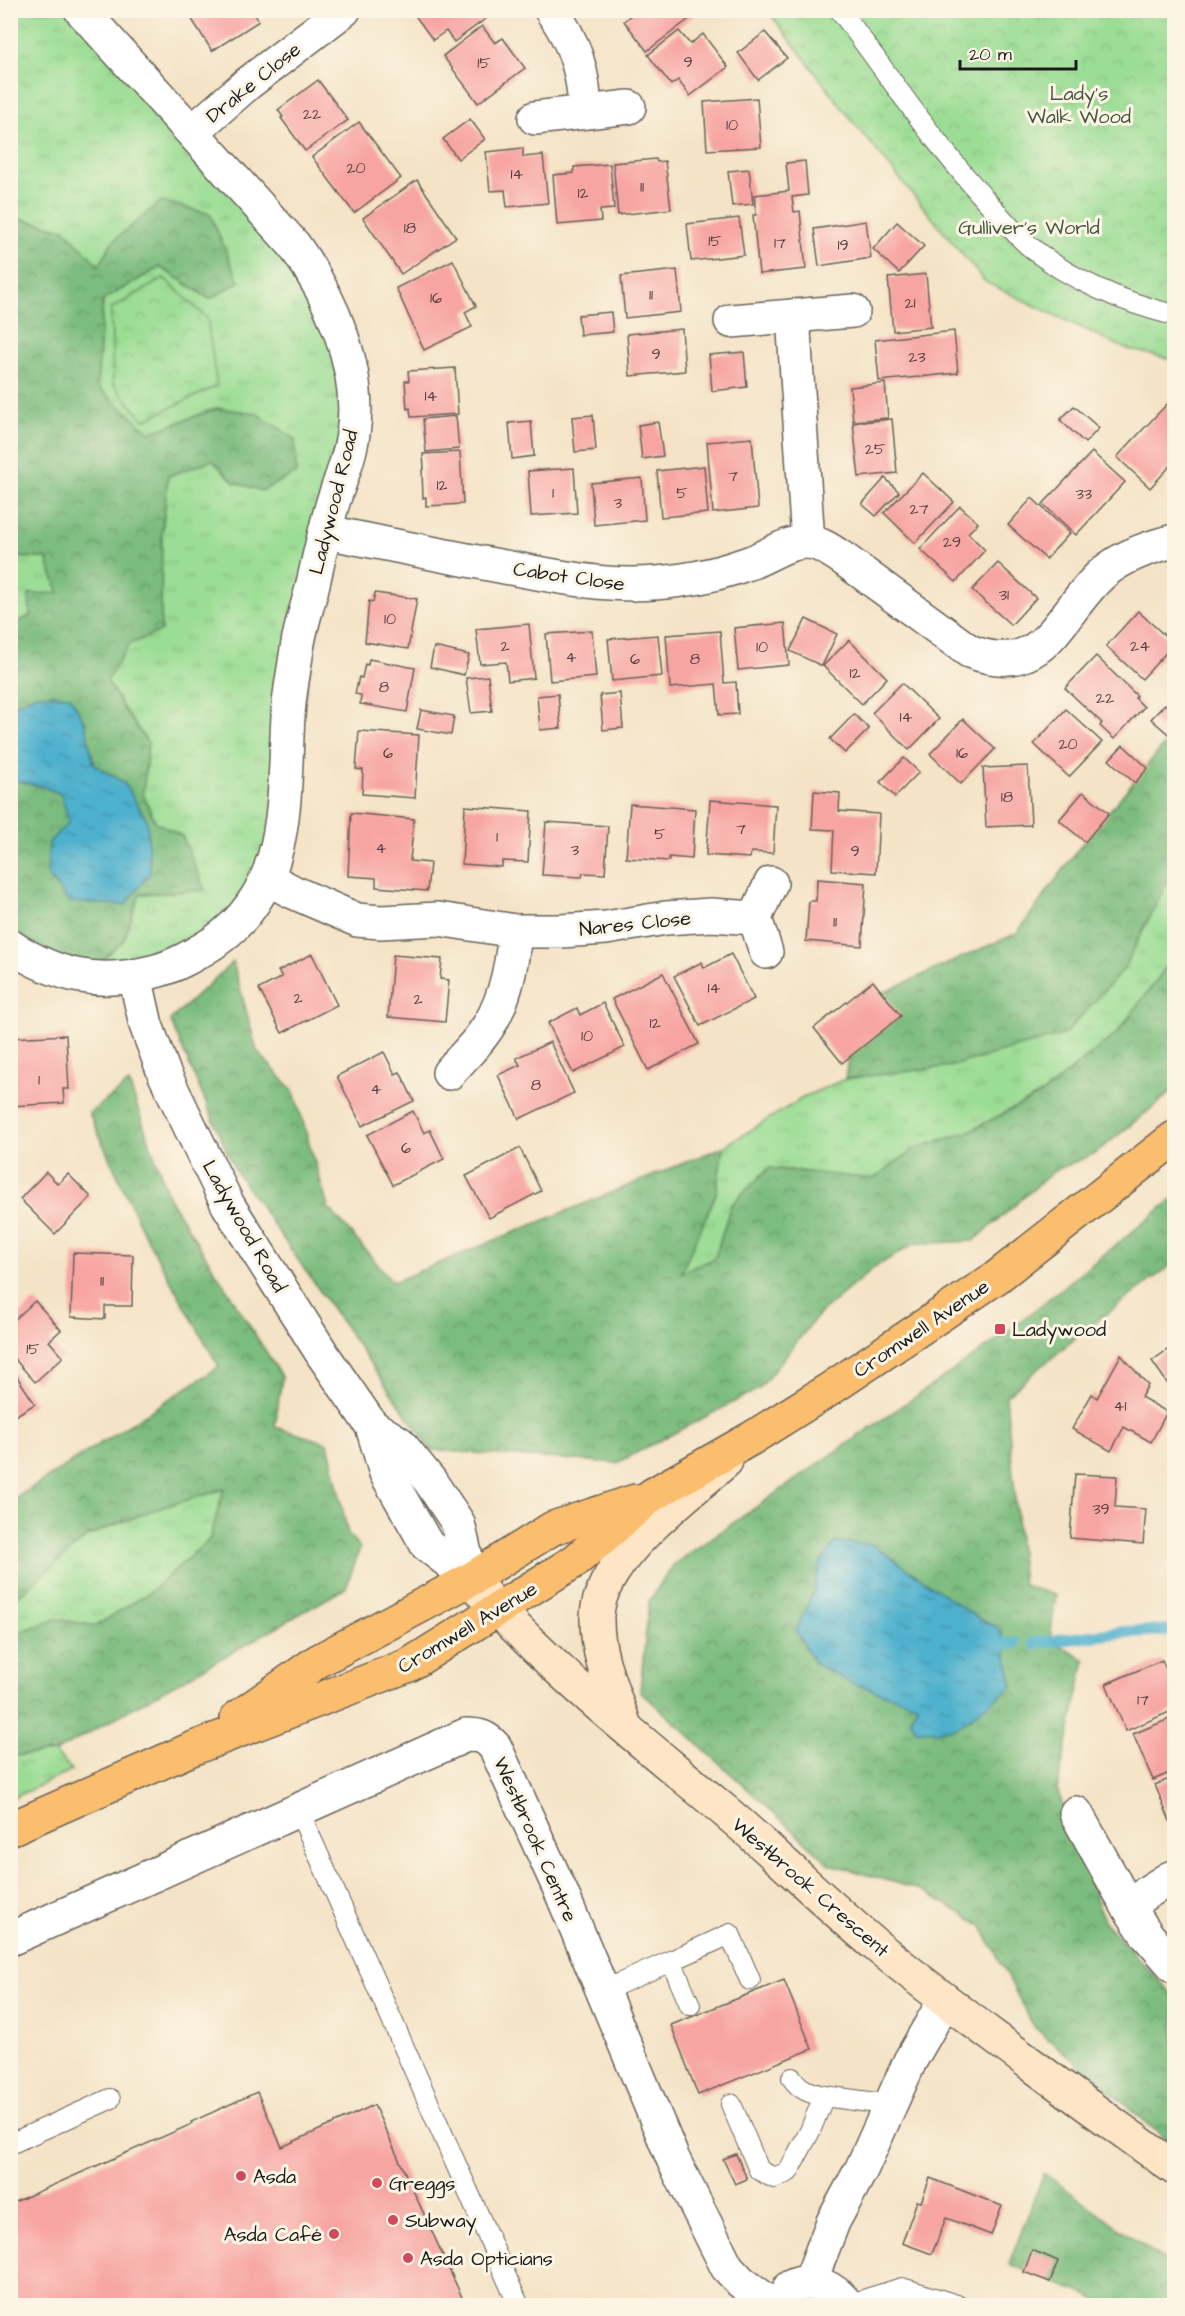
<svg xmlns="http://www.w3.org/2000/svg" width="1185" height="2316" font-family="'Architects Daughter',sans-serif">
  <style>
    .grass { fill: url(#grass-tufts); stroke: #5c7c58; stroke-width: 1.5 }
    .forest { fill: url(#forest-crowns); stroke: #4c6c4d; stroke-width: 1.5 }
    .park { fill: url(#park-crowns); stroke: #5c7c58; stroke-width: 1.5 }
    .water { fill: url(#water-ripples); stroke: #356674; stroke-width: 1.5 }
    .lines { fill: none; stroke-linecap: round; stroke-linejoin: round }
    .stream { stroke: #4eb1cd; stroke-width: 12 }
    .building { fill: #f7a5a3 }
    .lane-casing { stroke: #686258; stroke-width: 22 }
    .street-casing { stroke: #686258; stroke-width: 36 }
    .secondary-casing { stroke: #686258; stroke-width: 36 }
    .primary-casing { stroke: #686258; stroke-width: 36 }
    .lane { stroke: #fff; stroke-width: 20 }
    .street { stroke: #fff; stroke-width: 33 }
    .secondary { stroke: #fde5c5; stroke-width: 33 }
    .primary { stroke: #fbbd6e; stroke-width: 33 }
    .poi-dot { fill: #d1495b; stroke: #fcf5e5; stroke-width: 2 }
    .labels { text-anchor: middle; stroke-width: 6; stroke-linejoin: round; paint-order: stroke }
    .number-label { font-size: 16px; fill: #533e3e }
    .street-label { font-size: 20px; fill: #1c1c1c; stroke: #fcf5e5 }
    .park-label { font-size: 20px; fill: #425640; stroke: #fcf5e5 }
    .poi-label { font-size: 20px; fill: #1c1c1c; stroke: #fcf5e5; text-anchor: start }
  </style>
  <defs>
    <pattern id="grass-tufts" width="24" height="20" patternUnits="userSpaceOnUse" patternTransform="scale(1.5)"><rect width="24" height="20" fill="#9bdd94"/><path d="M3 7l-1-3M5 7V3M7 7l1-3M15 17l-1-3M17 17v-4M19 17l1-3" fill="none" stroke="#85bd7f"/></pattern>
    <pattern id="forest-crowns" width="20" height="18" patternUnits="userSpaceOnUse" patternTransform="scale(1.5)"><rect width="20" height="18" fill="#7cbc7e"/><path d="M2 6a3 3 0 1 1 6 0M12 15a3 3 0 1 1 6 0" fill="none" stroke="#659866"/></pattern>
    <pattern id="park-crowns" width="20" height="18" patternUnits="userSpaceOnUse" patternTransform="scale(1.5)"><rect width="20" height="18" fill="#9bdd94"/><path d="M2 6a3 3 0 1 1 6 0M12 15a3 3 0 1 1 6 0" fill="none" stroke="#85bd7f"/></pattern>
    <pattern id="water-ripples" width="26" height="14" patternUnits="userSpaceOnUse" patternTransform="scale(1.5)"><rect width="26" height="14" fill="#4eb1cd"/><path d="M2 4q2-2 4 0t4 0M15 11q2-2 4 0t4 0" fill="none" stroke="#408fa6"/></pattern>
  </defs>
  <rect width="100%" height="100%" fill="#fcf5e5"/>
  <filter id="ink" filterUnits="userSpaceOnUse"><feTurbulence type="fractalNoise" baseFrequency=".0167" numOctaves="2"/><feDisplacementMap in="SourceGraphic" scale="12" xChannelSelector="R" yChannelSelector="G"/><feConvolveMatrix kernelMatrix="1 2 1 2 8 2 1 2 1" color-interpolation-filters="sRGB"/></filter>
  <filter id="wash" filterUnits="userSpaceOnUse"><feTurbulence type="fractalNoise" baseFrequency=".008" numOctaves="4" result="noise"/><feDisplacementMap in="SourceGraphic" scale="24" xChannelSelector="R" yChannelSelector="G"/><feGaussianBlur stdDeviation="1.35" result="paint"/><feColorMatrix in="noise" values="0 0 0 0 0 0 0 0 0 0 0 0 0 0 0 0 0 1.4 0 .05"/><feComposite in="paint" operator="in"/></filter>
  <g filter="url(#wash)">
    <rect width="100%" height="100%" fill="#f4e3c6"/>
    <g class="grass">
      <polygon points="11,11 78,11 328,300 348,460 284,811 227,933 83,978 123,941 140,894 204,890 182,836 155,822 143,794 148,743 123,708 107,680 130,644 162,532 168,476 212,460 234,482 217,408 150,433 97,387 103,300 160,267 210,299 238,282 113,242 99,267 64,229 11,217"/>
      <polygon points="10,557 46,558 59,593 30,616 11,625"/>
      <polygon points="1174,867 1174,957 1117,1033 1043,1093 966,1133 916,1148 873,1179 769,1168 731,1205 715,1258 680,1274 716,1194 723,1147 806,1096 845,1079 960,1064 1124,969"/>
      <polygon points="224,1489 210,1539 149,1593 96,1626 56,1619 11,1635 10,1602 89,1535 153,1510"/>
      <polygon points="55,1752 72,1770 11,1799 11,1756"/>
    </g>
    <g class="forest">
      <polygon points="161,201 210,214 239,282 210,299 160,267 103,300 97,386 150,433 217,408 256,413 295,439 296,473 262,491 234,482 212,460 168,476 162,532 161,631 130,644 107,680 123,708 148,743 143,794 155,822 182,836 205,890 140,894 123,941 83,978 11,943 11,625 30,616 29,594 59,593 46,558 11,557 10,486 20,470 10,469 11,217 64,229 99,266 112,242"/>
      <polygon points="1174,745 1174,867 1124,969 1065,1034 952,1066 845,1079 854,1019 875,996 1017,933 1082,844 1163,746"/>
      <polygon points="1174,957 1174,1090 1096,1153 1054,1171 974,1241 914,1244 875,1267 819,1314 759,1389 617,1463 431,1450 235,1170 170,1020 233,962 257,1051 294,1092 328,1207 393,1282 723,1147 716,1194 681,1273 715,1258 731,1205 769,1168 873,1179 916,1148 966,1133 1043,1093 1117,1033"/>
      <polygon points="129,1083 169,1198 282,1377 275,1427 328,1443 348,1534 360,1548 346,1588 55,1752 11,1756 11,1635 56,1619 96,1626 149,1593 210,1539 224,1489 153,1510 89,1535 11,1602 11,1501 219,1367 143,1232 89,1113"/>
      <polygon points="1174,1198 1174,1263 1084,1331 1006,1396 1023,1585 1056,1595 1050,1640 1085,1660 1057,1789 1105,1923 1174,1996 1174,2146 1034,2027 981,1925 924,1891 830,1864 640,1691 649,1601 674,1564 1000,1338"/>
      <polygon points="1044,2173 1174,2268 1174,2305 1111,2305 1009,2264"/>
    </g>
    <g class="park">
      <polygon points="768,11 1174,11 1174,360 1124,348 985,282 853,122"/>
      <polygon points="164,278 207,318 217,386 144,420 113,384 111,309"/>
    </g>
    <g class="water">
      <polygon points="36,694 70,696 85,723 94,764 124,783 147,820 150,873 125,905 69,902 47,874 49,842 69,822 61,794 42,786 11,780 11,707"/>
      <polygon points="836,1542 873,1545 975,1616 1001,1630 1013,1686 956,1728 934,1731 916,1730 910,1718 918,1705 851,1683 814,1663 796,1630 814,1590 820,1563"/>
    </g>
    <g class="lines">
      <g class="stream">
        <polyline points="1034,1643 1125,1632 1174,1630"/>
        <polyline points="1004,1644 1015,1643"/>
      </g>
    </g>
    <g id="blocks">
      <g class="building">
        <polygon points="186,10 252,10 259,21 212,51"/>
        <polygon points="411,10 484,10 488,17 454,42 446,31 433,40"/>
        <polygon points="625,10 701,10 647,51 624,21 630,16"/>
        <polygon points="482,26 495,43 503,38 525,68 478,103 443,56"/>
        <polygon points="679,31 690,44 703,34 728,67 690,96 678,80 671,85 648,55"/>
        <polygon points="765,32 787,58 758,80 738,53"/>
        <polygon points="318,80 348,120 305,151 281,118 283,117 278,110"/>
        <polygon points="757,98 761,147 707,150 704,102"/>
        <polygon points="470,119 485,139 458,159 443,139"/>
        <polygon points="359,122 401,178 354,213 312,157"/>
        <polygon points="523,148 523,157 543,155 548,203 507,207 505,190 490,191 486,152"/>
        <polygon points="656,159 657,162 665,161 671,209 618,215 613,163"/>
        <polygon points="805,161 808,195 792,197 794,212 800,211 806,269 759,274 753,215 756,215 754,195 789,191 786,163"/>
        <polygon points="610,164 614,209 600,210 601,221 557,225 553,175 574,173 574,167"/>
        <polygon points="749,169 753,204 732,206 728,171"/>
        <polygon points="417,180 456,237 401,274 363,218"/>
        <polygon points="739,218 744,255 691,261 687,224"/>
        <polygon points="866,221 871,258 819,266 814,229"/>
        <polygon points="897,222 924,246 899,273 873,249"/>
        <polygon points="453,260 476,306 465,312 472,327 424,350 396,288"/>
        <polygon points="677,270 681,312 625,318 621,276"/>
        <polygon points="926,274 931,327 893,331 888,278"/>
        <polygon points="611,312 613,332 580,335 578,315"/>
        <polygon points="682,329 685,371 630,376 627,334"/>
        <polygon points="954,331 958,373 879,381 875,340"/>
        <polygon points="744,352 747,387 712,391 709,355"/>
        <polygon points="455,368 458,414 411,417 410,408 407,409 405,381 409,381 408,371"/>
        <polygon points="885,383 888,418 853,421 850,387"/>
        <polygon points="1168,403 1174,409 1174,462 1150,488 1117,457"/>
        <polygon points="1074,406 1099,428 1085,443 1060,420"/>
        <polygon points="593,415 596,450 575,452 572,417"/>
        <polygon points="456,416 459,449 426,452 423,419"/>
        <polygon points="892,419 897,473 859,477 853,423"/>
        <polygon points="531,421 534,456 512,459 509,423"/>
        <polygon points="658,422 663,456 642,459 638,425"/>
        <polygon points="752,438 758,508 713,513 707,442"/>
        <polygon points="460,452 463,504 426,506 426,497 423,498 422,470 424,469 423,454"/>
        <polygon points="1092,452 1125,482 1076,535 1043,504"/>
        <polygon points="704,466 708,513 661,517 657,471"/>
        <polygon points="574,468 577,513 531,516 528,471"/>
        <polygon points="923,473 954,502 915,543 884,513"/>
        <polygon points="642,478 645,520 594,525 591,483"/>
        <polygon points="885,478 899,492 876,516 862,504"/>
        <polygon points="1032,498 1070,533 1046,559 1008,525"/>
        <polygon points="960,506 978,523 968,533 985,550 956,582 920,549"/>
        <polygon points="998,563 1036,598 1011,625 972,590"/>
        <polygon points="375,593 417,599 408,649 365,642 369,601 373,602"/>
        <polygon points="1138,611 1174,644 1142,679 1106,646"/>
        <polygon points="806,619 837,634 822,666 790,651"/>
        <polygon points="785,623 789,665 738,670 734,628"/>
        <polygon points="529,624 534,678 508,681 506,662 480,664 476,629"/>
        <polygon points="592,631 596,677 550,681 546,634"/>
        <polygon points="720,631 724,683 736,682 738,714 719,715 716,684 670,688 666,635"/>
        <polygon points="658,635 662,676 612,681 608,639"/>
        <polygon points="849,640 887,678 862,704 823,666"/>
        <polygon points="434,647 469,655 464,675 430,667"/>
        <polygon points="1096,656 1137,696 1135,698 1144,707 1114,739 1100,726 1102,723 1065,688"/>
        <polygon points="369,659 415,668 407,712 360,704 361,695 355,694 359,677 362,678 365,664 368,665"/>
        <polygon points="488,676 492,711 471,713 466,678"/>
        <polygon points="902,683 939,719 909,750 872,713"/>
        <polygon points="620,693 623,728 603,730 600,695"/>
        <polygon points="558,694 561,728 540,730 537,696"/>
        <polygon points="1165,704 1174,713 1174,739 1151,719"/>
        <polygon points="1066,709 1102,742 1069,777 1034,744"/>
        <polygon points="421,710 454,716 451,735 417,729"/>
        <polygon points="854,714 869,729 845,753 830,739"/>
        <polygon points="963,719 995,749 961,784 930,754"/>
        <polygon points="359,731 419,735 415,798 362,794 363,770 356,769"/>
        <polygon points="1123,745 1148,768 1135,783 1109,760"/>
        <polygon points="904,758 919,772 895,797 880,782"/>
        <polygon points="1028,766 1031,825 986,827 983,768"/>
        <polygon points="814,791 840,793 839,811 879,814 876,873 832,870 834,830 812,829"/>
        <polygon points="1083,792 1109,813 1085,842 1059,820"/>
        <polygon points="710,800 776,805 773,853 751,852 750,858 706,855"/>
        <polygon points="630,804 695,809 692,859 669,857 669,861 626,858"/>
        <polygon points="465,806 531,811 528,862 502,861 502,867 462,864"/>
        <polygon points="351,813 414,819 410,861 430,863 427,891 376,887 376,878 348,876"/>
        <polygon points="546,822 608,826 605,874 583,873 582,877 542,875"/>
        <polygon points="817,879 866,883 862,946 806,941 809,901 816,901"/>
        <polygon points="312,954 337,1005 282,1033 259,989 282,977 278,971"/>
        <polygon points="731,954 754,999 700,1026 674,976 702,962 704,968"/>
        <polygon points="393,955 442,959 440,979 449,980 445,1022 388,1017"/>
        <polygon points="663,973 699,1044 648,1070 612,999"/>
        <polygon points="873,981 901,1016 842,1063 814,1028"/>
        <polygon points="603,1003 625,1047 573,1073 548,1023 577,1008 580,1015"/>
        <polygon points="66,1035 69,1089 63,1089 64,1103 10,1106 10,1068 13,1068 11,1038"/>
        <polygon points="550,1042 574,1093 519,1119 498,1075 520,1065 516,1058"/>
        <polygon points="384,1052 395,1074 400,1072 414,1101 362,1126 337,1076"/>
        <polygon points="413,1111 424,1133 430,1130 444,1159 393,1185 367,1135"/>
        <polygon points="520,1148 541,1191 489,1218 466,1176"/>
        <polygon points="46,1172 58,1184 68,1174 91,1197 55,1234 20,1199"/>
        <polygon points="73,1253 133,1255 132,1306 105,1306 105,1319 71,1317"/>
        <polygon points="35,1301 61,1330 49,1341 63,1357 35,1382 10,1354 10,1324"/>
        <polygon points="1174,1345 1174,1393 1152,1361"/>
        <polygon points="1121,1355 1148,1385 1141,1397 1167,1412 1151,1442 1124,1427 1111,1451 1072,1429 1092,1394 1097,1398"/>
        <polygon points="10,1366 35,1404 15,1416 13,1412 10,1414"/>
        <polygon points="1075,1474 1117,1476 1115,1507 1146,1509 1143,1544 1070,1538"/>
        <polygon points="1162,1660 1174,1688 1174,1710 1126,1731 1106,1684"/>
        <polygon points="1174,1717 1174,1771 1153,1780 1133,1734"/>
        <polygon points="1174,1777 1174,1820 1170,1821 1155,1785"/>
        <polygon points="784,1980 812,2049 698,2095 671,2025"/>
        <polygon points="257,2092 282,2147 374,2105 466,2306 10,2306 10,2204 192,2124 191,2122"/>
        <polygon points="736,2154 747,2179 735,2184 723,2159"/>
        <polygon points="930,2178 1002,2206 991,2235 946,2218 932,2254 902,2243 917,2201 921,2202"/>
        <polygon points="1032,2250 1058,2261 1050,2282 1024,2272"/>
      </g>
    </g>
  </g>
  <g filter="url(#ink)">
    <use href="#blocks" fill-opacity="0" stroke="#686258" stroke-width="1.5"/>
    <g class="lines">
      <g class="lane-casing">
        <g id="lane">
          <path d="M840,10C890,77 937,148 993,208C1004,220 1015,234 1028,245C1068,279 1124,303 1174,315"/>
          <polyline points="298,1809 519,2306"/>
          <polyline points="671,1961 730,1934 750,1980"/>
          <polyline points="603,1991 671,1961 690,2005"/>
          <path d="M792,2078C800,2090 810,2093 824,2096"/>
          <polyline points="731,2104 759,2170 774,2178 788,2172 810,2131 824,2096 892,2105"/>
          <polyline points="10,2144 110,2099"/>
          <polyline points="847,2305 902,2288 960,2306"/>
        </g>
      </g>
      <g class="street-casing">
        <g id="street">
          <path d="M551,10C575,42 584,73 585,112"/>
          <polyline points="535,118 629,107"/>
          <polyline points="192,132 247,84 344,10"/>
          <polyline points="793,316 808,542"/>
          <polyline points="731,321 853,311"/>
          <path d="M326,532C387,544 448,557 510,568C571,579 619,590 682,580C706,577 730,570 752,562C770,555 789,541 808,542C822,543 834,553 845,560L969,651C1046,681 1057,614 1103,573C1123,556 1149,547 1174,541"/>
          <polyline points="268,879 293,892 357,920 381,922 438,919 515,931 561,931 606,928 666,918 711,915 755,918"/>
          <path d="M10,946C56,976 98,986 152,972C174,967 194,955 213,943C292,889 283,800 288,716C289,694 294,671 297,649C300,628 307,608 312,588C319,558 325,528 334,499C341,478 350,457 353,434C363,369 331,297 294,245L81,10"/>
          <polyline points="766,952 755,918 771,883"/>
          <polyline points="135,976 146,1025 164,1073 228,1205 323,1355 372,1426 386,1473 427,1545 471,1579"/>
          <path d="M449,1073C460,1060 473,1048 483,1034C505,1005 512,966 515,931"/>
          <polyline points="372,1426 399,1443 430,1481 458,1523 471,1579"/>
          <polyline points="1076,1813 1127,1905 1170,1878"/>
          <polyline points="1127,1905 1147,1935 1174,1966"/>
          <path d="M10,1939L466,1735C480,1735 486,1737 495,1747L562,1894L673,2159L727,2267L741,2282L770,2303"/>
          <polyline points="810,2282 833,2222 862,2168 910,2061 945,2000"/>
          <path d="M790,2287C812,2276 834,2287 848,2306"/>
        </g>
      </g>
      <g class="secondary-casing">
        <g id="secondary">
          <path d="M471,1579C546,1667 638,1738 726,1812C778,1856 826,1904 878,1947C974,2025 1075,2096 1174,2168"/>
          <path d="M625,1726C612,1690 596,1654 597,1616C599,1559 687,1496 726,1461"/>
        </g>
      </g>
      <g class="primary-casing">
        <g id="primary">
          <polyline points="237,1718 318,1661 471,1579 553,1528 635,1501"/>
          <polyline points="10,1829 194,1748 409,1665 575,1561 652,1495 752,1438 830,1389 997,1277 1174,1138"/>
        </g>
      </g>
      <use href="#lane" class="lane"/>
      <use href="#street" class="street"/>
      <use href="#secondary" class="secondary"/>
      <use href="#primary" class="primary"/>
    </g>
  </g>
  <g class="poi-dot">
    <rect x="994" y="1323" width="12" height="12" rx="3"/>
    <circle cx="241" cy="2176" r="6"/>
    <circle cx="377" cy="2183" r="6"/>
    <circle cx="393" cy="2220" r="6"/>
    <circle cx="334" cy="2234" r="6"/>
    <circle cx="408" cy="2258" r="6"/>
  </g>
  <g class="labels">
    <g class="number-label">
      <text x="688" y="67">9</text>
      <text x="484" y="68">15</text>
      <text x="312" y="119">22</text>
      <text x="732" y="130">10</text>
      <text x="356" y="173">20</text>
      <text x="517" y="179">14</text>
      <text x="642" y="192">11</text>
      <text x="583" y="198">12</text>
      <text x="410" y="233">18</text>
      <text x="715" y="246">15</text>
      <text x="780" y="248">17</text>
      <text x="843" y="250">19</text>
      <text x="651" y="300">11</text>
      <text x="436" y="303">16</text>
      <text x="910" y="308">21</text>
      <text x="656" y="359">9</text>
      <text x="917" y="362">23</text>
      <text x="431" y="401">14</text>
      <text x="875" y="454">25</text>
      <text x="733" y="481">7</text>
      <text x="442" y="490">12</text>
      <text x="553" y="498">1</text>
      <text x="682" y="498">5</text>
      <text x="1084" y="499">33</text>
      <text x="618" y="508">3</text>
      <text x="919" y="514">27</text>
      <text x="952" y="547">29</text>
      <text x="1004" y="600">31</text>
      <text x="390" y="624">10</text>
      <text x="505" y="651">2</text>
      <text x="1140" y="651">24</text>
      <text x="762" y="652">10</text>
      <text x="571" y="662">4</text>
      <text x="635" y="664">6</text>
      <text x="695" y="664">8</text>
      <text x="855" y="678">12</text>
      <text x="384" y="692">8</text>
      <text x="1105" y="703">22</text>
      <text x="906" y="722">14</text>
      <text x="1068" y="749">20</text>
      <text x="388" y="758">6</text>
      <text x="962" y="758">16</text>
      <text x="1007" y="802">18</text>
      <text x="741" y="834">7</text>
      <text x="660" y="839">5</text>
      <text x="497" y="842">1</text>
      <text x="381" y="853">4</text>
      <text x="575" y="855">3</text>
      <text x="855" y="856">9</text>
      <text x="835" y="927">11</text>
      <text x="714" y="993">14</text>
      <text x="298" y="1003">2</text>
      <text x="418" y="1004">2</text>
      <text x="655" y="1028">12</text>
      <text x="587" y="1041">10</text>
      <text x="39" y="1085">1</text>
      <text x="536" y="1090">8</text>
      <text x="376" y="1094">4</text>
      <text x="406" y="1153">6</text>
      <text x="102" y="1286">11</text>
      <text x="33" y="1354">15</text>
      <text x="1120" y="1411">41</text>
      <text x="1101" y="1514">39</text>
      <text x="1143" y="1705">17</text>
    </g>
    <g class="street-label">
      <text transform="translate(253 82) rotate(-39)" y="7">Drake Close</text>
      <text transform="translate(333 502) rotate(-76)" y="7">Ladywood Road</text>
      <text transform="translate(569 576) rotate(8)" y="7">Cabot Close</text>
      <text transform="translate(635 923) rotate(-6)" y="7">Nares Close</text>
      <text transform="translate(245 1226) rotate(60)" y="7">Ladywood Road</text>
      <text transform="translate(921 1328) rotate(-34)" y="7">Cromwell Avenue</text>
      <text transform="translate(467 1627) rotate(-31)" y="7">Cromwell Avenue</text>
      <text transform="translate(536 1839) rotate(66)" y="7">Westbrook Centre</text>
      <text transform="translate(811 1887) rotate(41)" y="7">Westbrook Crescent</text>
    </g>
    <g class="park-label">
      <text x="1079" y="100">Lady's<tspan x="1079" dy="23">Walk Wood</tspan></text>
      <text x="1029" y="234">Gulliver's World</text>
    </g>
    <g class="poi-label">
      <text x="1012" y="1336">Ladywood</text>
      <text x="253" y="2183">Asda</text>
      <text x="389" y="2190">Greggs</text>
      <text x="405" y="2227">Subway</text>
      <text x="322" y="2241" text-anchor="end">Asda Café</text>
      <text x="420" y="2265">Asda Opticians</text>
    </g>
  </g>
  <rect width="1185" height="2316" fill="none" stroke="#fcf5e5" stroke-width="36"/>
  <path d="M960 60v9h116v-9" fill="none" stroke="#1c1c1c" stroke-width="3"/>
  <text x="969" y="60" font-size="18" fill="#1c1c1c" stroke="#fcf5e5" stroke-width="4.5" paint-order="stroke">20 m</text>
</svg>
